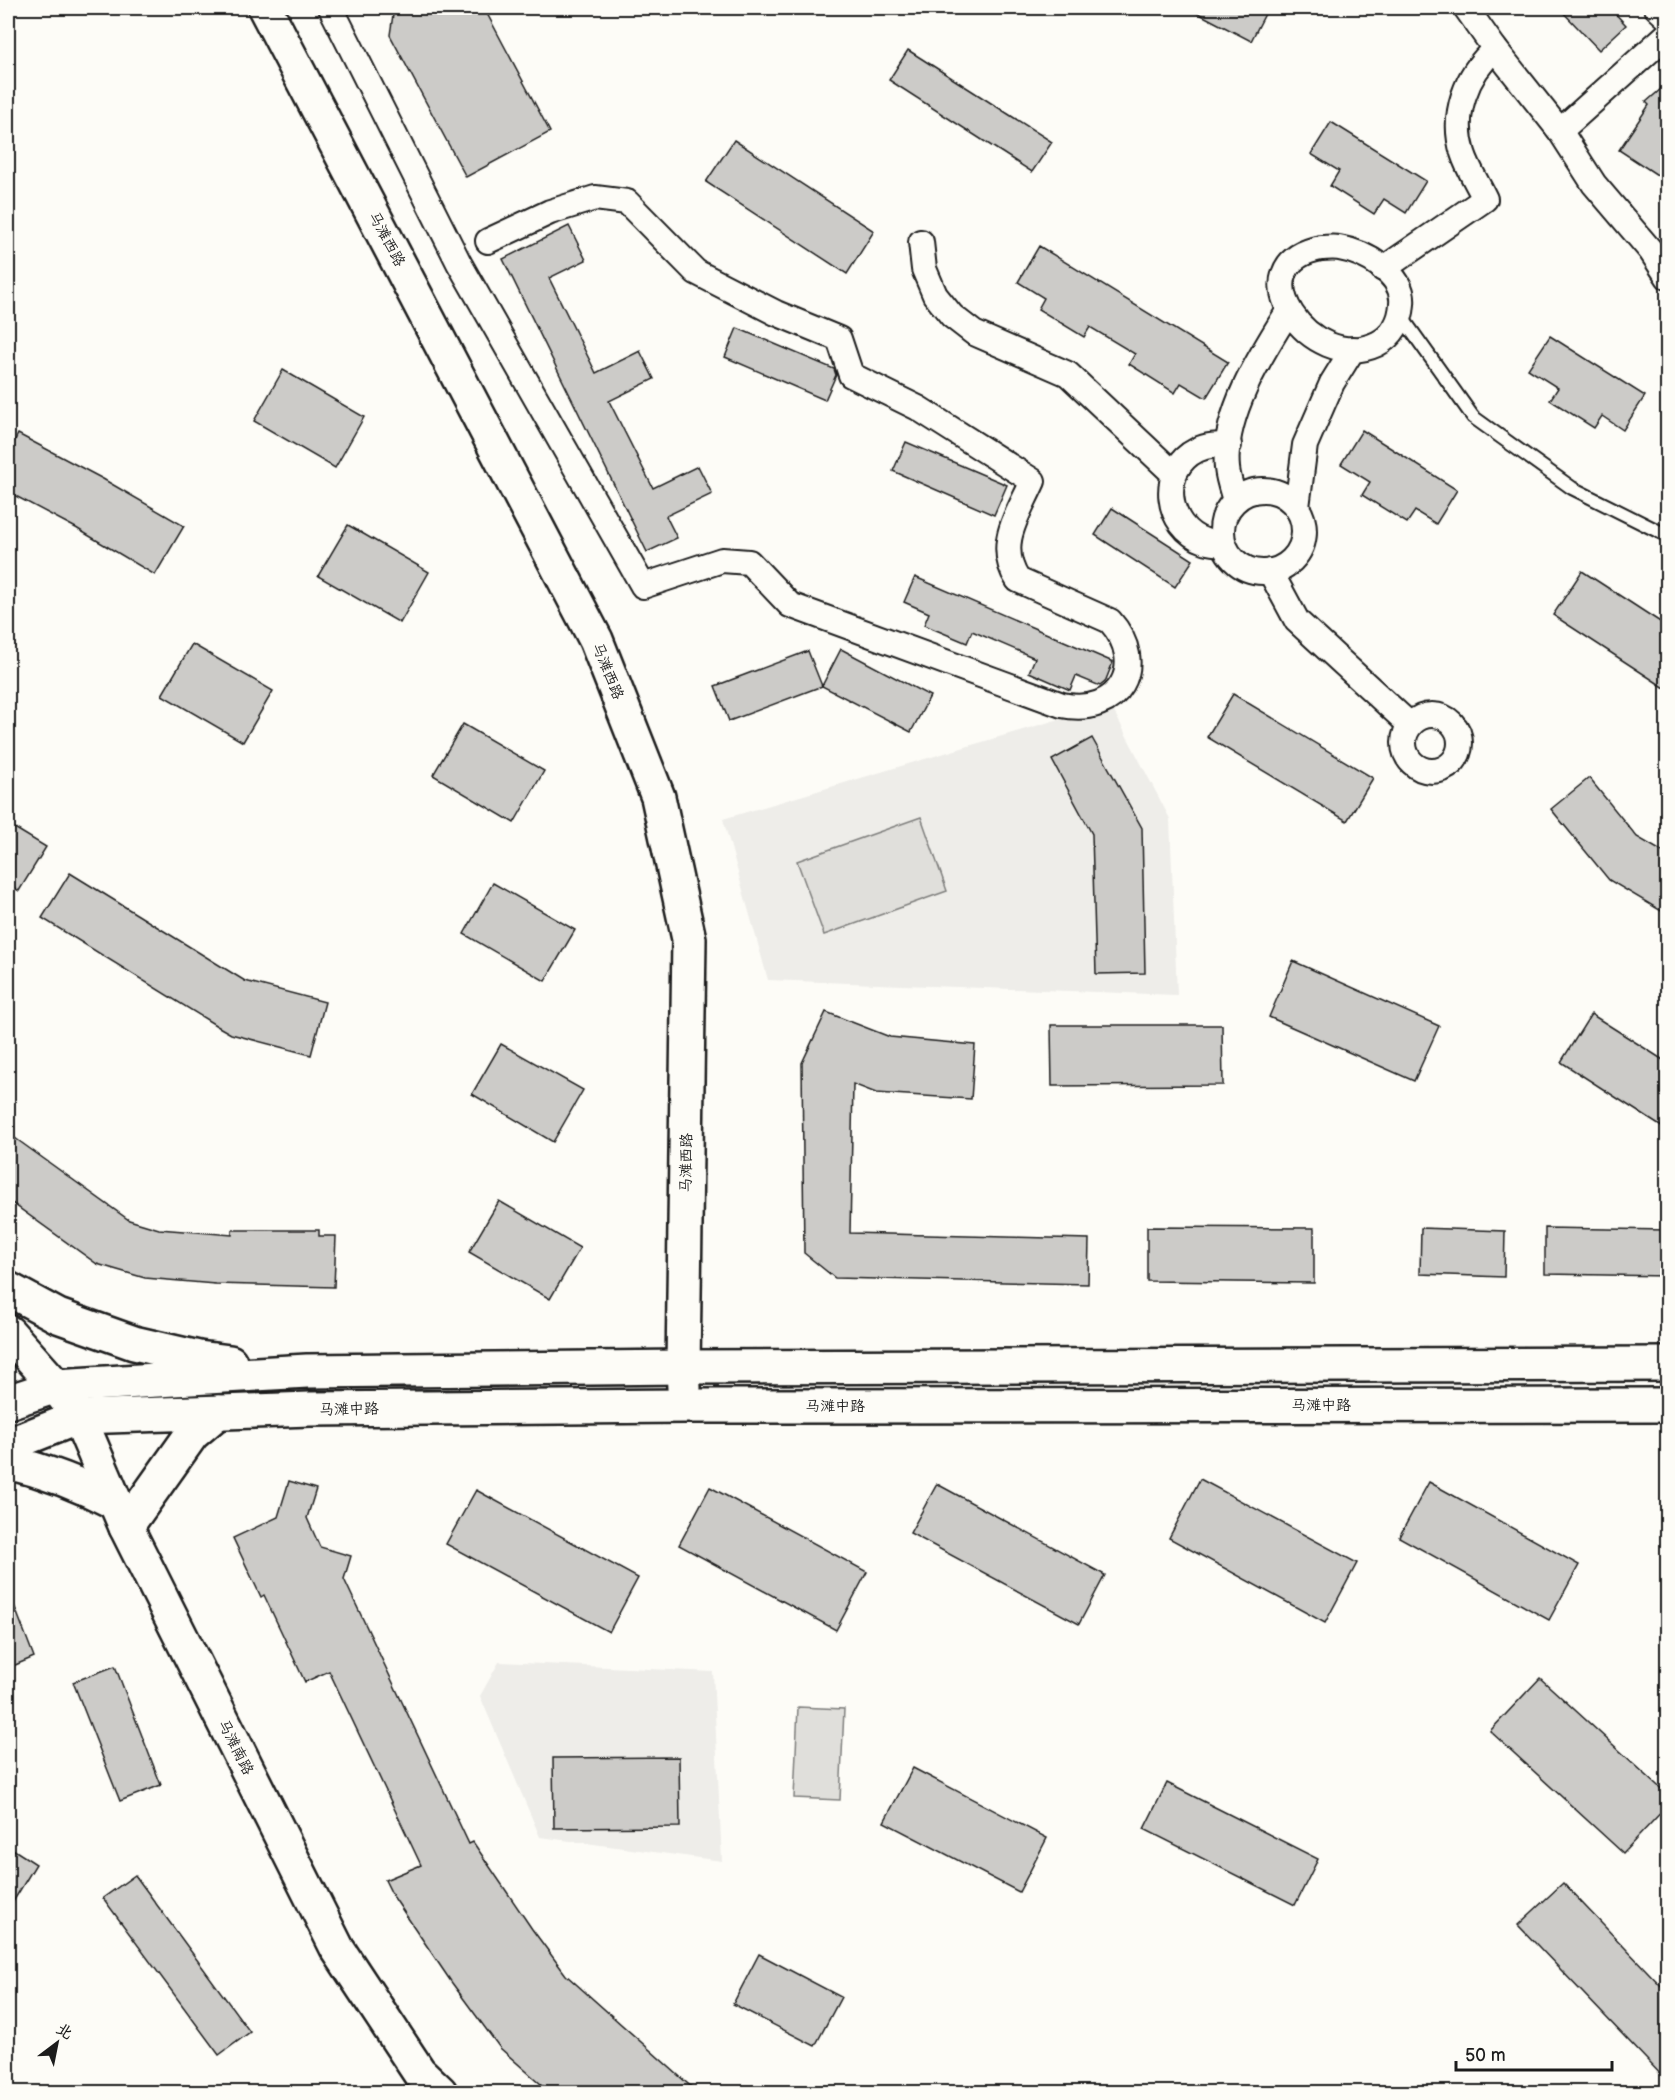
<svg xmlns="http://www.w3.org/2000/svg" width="1675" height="2100" font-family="'Balsamiq Sans','LXGW WenKai TC',sans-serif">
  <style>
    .built { fill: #eeede9 }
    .green { fill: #e0dfdb; stroke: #7e7e7c; stroke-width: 1.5 }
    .building { fill: #cccbc8; stroke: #1c1c1c; stroke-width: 1.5 }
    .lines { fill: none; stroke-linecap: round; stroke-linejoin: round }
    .lane-casing { stroke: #1c1c1c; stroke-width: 16 }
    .street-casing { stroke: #1c1c1c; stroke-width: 28 }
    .secondary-casing { stroke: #1c1c1c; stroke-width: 38 }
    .lane { stroke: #fdfcf7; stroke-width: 12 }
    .street { stroke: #fdfcf7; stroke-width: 24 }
    .secondary { stroke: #fdfcf7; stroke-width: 33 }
    .labels { text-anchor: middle; stroke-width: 4.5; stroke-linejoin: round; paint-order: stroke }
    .street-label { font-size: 15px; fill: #1c1c1c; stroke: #fdfcf7 }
  </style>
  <rect width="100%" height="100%" fill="#fdfcf7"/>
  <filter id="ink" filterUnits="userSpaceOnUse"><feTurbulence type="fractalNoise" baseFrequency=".0167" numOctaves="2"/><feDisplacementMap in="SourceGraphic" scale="12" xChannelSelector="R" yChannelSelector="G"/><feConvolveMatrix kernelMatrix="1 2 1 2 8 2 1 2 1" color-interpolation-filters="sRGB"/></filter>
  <g filter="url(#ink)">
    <g class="built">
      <polygon points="1110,704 1170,819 1177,995 768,980 723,819"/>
      <polygon points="499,1662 713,1672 722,1861 540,1837 480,1696"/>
    </g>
    <g class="green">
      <polygon points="921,817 947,891 824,935 797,861"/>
      <polygon points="798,1707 844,1709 840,1800 794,1798"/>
    </g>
    <g class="building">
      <polygon points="394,8 484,8 550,132 466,177 390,35"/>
      <polygon points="1188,8 1268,8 1251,41"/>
      <polygon points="1559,8 1610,8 1626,25 1599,50"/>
      <polygon points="908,50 1052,142 1032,172 889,80"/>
      <polygon points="1668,83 1668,182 1619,150 1649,105 1646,102"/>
      <polygon points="1331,122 1426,181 1406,213 1384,199 1374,214 1330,186 1339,171 1311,154"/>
      <polygon points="734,140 874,231 847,274 706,182"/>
      <polygon points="569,226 586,260 549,278 596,373 640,351 654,379 609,401 653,488 698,466 712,494 666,516 677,538 647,552 503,259"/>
      <polygon points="1039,246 1228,362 1206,398 1181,383 1175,393 1129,364 1135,354 1090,327 1084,337 1038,309 1044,298 1018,282"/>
      <polygon points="737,328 834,369 836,375 825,400 725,357"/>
      <polygon points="1550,336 1645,396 1623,430 1602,416 1594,428 1550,400 1558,388 1528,369"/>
      <polygon points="283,370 364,417 335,468 254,421"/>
      <polygon points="1362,430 1457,490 1436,524 1415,511 1407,523 1362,495 1370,482 1341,464"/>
      <polygon points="18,434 103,479 184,526 155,575 76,528 8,492 8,454"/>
      <polygon points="906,442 1007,485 994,515 893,471"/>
      <polygon points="1112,508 1193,560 1175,587 1095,535"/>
      <polygon points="348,525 429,572 400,623 318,576"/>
      <polygon points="1582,571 1668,627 1668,690 1553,615"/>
      <polygon points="915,577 1113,662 1105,682 1100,686 1076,676 1070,690 1029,672 1035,658 972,631 967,643 924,625 929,613 904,602"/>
      <polygon points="192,644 273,691 243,742 162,695"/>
      <polygon points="841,649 930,696 911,732 822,686"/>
      <polygon points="808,651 822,686 729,721 715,686"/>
      <polygon points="1233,694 1373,778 1347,821 1207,737"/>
      <polygon points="463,724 544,771 514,823 433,775"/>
      <polygon points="1092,738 1142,828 1145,973 1096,974 1092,834 1052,760"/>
      <polygon points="1589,778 1637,837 1668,855 1668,915 1609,880 1551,809"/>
      <polygon points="8,824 46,847 19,891 8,884"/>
      <polygon points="70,873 245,981 325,1002 311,1055 231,1034 217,1026 42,918"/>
      <polygon points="493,883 575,930 545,981 464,934"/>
      <polygon points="1293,961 1439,1026 1414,1081 1269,1017"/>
      <polygon points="826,1012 890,1037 975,1045 971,1099 876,1093 853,1084 850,1233 1089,1239 1088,1284 835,1278 804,1253 802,1063"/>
      <polygon points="1591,1014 1668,1063 1668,1131 1561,1062"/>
      <polygon points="1051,1025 1222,1025 1223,1085 1052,1086"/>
      <polygon points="501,1044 583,1090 553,1142 472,1094"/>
      <polygon points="8,1133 129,1220 159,1229 232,1235 232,1230 319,1230 319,1236 336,1236 334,1287 215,1284 145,1278 97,1264 8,1200"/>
      <polygon points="499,1201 580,1248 550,1299 469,1252"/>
      <polygon points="1147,1227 1314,1228 1314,1283 1147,1281"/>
      <polygon points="1421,1228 1505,1231 1504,1277 1420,1274"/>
      <polygon points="1545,1228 1668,1230 1668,1276 1545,1274"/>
      <polygon points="1200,1479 1357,1563 1325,1623 1169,1538"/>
      <polygon points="289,1481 316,1489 307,1518 320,1547 351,1556 344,1579 469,1844 473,1842 532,1929 566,1975 697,2092 550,2092 500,2048 452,1983 393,1896 385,1880 421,1865 329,1671 305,1682 264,1595 261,1597 233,1538 278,1517"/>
      <polygon points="1429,1482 1579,1565 1549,1620 1399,1537"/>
      <polygon points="937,1484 1105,1575 1079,1624 910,1533"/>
      <polygon points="710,1487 867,1572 836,1630 679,1545"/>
      <polygon points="476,1490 638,1578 609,1632 446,1544"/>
      <polygon points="9,1592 34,1657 8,1668 8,1592"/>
      <polygon points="115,1666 161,1785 120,1801 73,1682"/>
      <polygon points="1540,1678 1668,1795 1668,1805 1623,1853 1490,1731"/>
      <polygon points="679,1757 680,1827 554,1828 553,1758"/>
      <polygon points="913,1768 1047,1838 1019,1892 884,1822"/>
      <polygon points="1167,1783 1318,1859 1295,1905 1144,1829"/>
      <polygon points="8,1846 36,1864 8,1910"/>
      <polygon points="135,1875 250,2032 219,2055 103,1898"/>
      <polygon points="1563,1883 1668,1993 1668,2082 1518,1925"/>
      <polygon points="759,1954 841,1997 815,2046 733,2004"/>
    </g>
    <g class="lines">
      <g class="lane-casing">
        <polyline id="lane" points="1401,316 1473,417 1572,488 1668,536"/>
      </g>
      <g class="street-casing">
        <g id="street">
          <path d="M331,8L459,263L643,586L722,560L749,562L790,605L1062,705C1119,717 1149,665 1110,621L1018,580C995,545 1018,515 1033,481L918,408L851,375L839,339L776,313L696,272L627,202L595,198L550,212L488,241"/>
          <polyline points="1466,8 1495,49 1560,131 1594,184 1651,251 1668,277"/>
          <polyline points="1657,8 1668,18"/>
          <polyline points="1560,131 1668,34"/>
          <polyline points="921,242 924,269 935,295 952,316 974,333 1068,374 1174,474"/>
          <path d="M1321,248C1326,248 1333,247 1339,248C1364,252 1405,274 1402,304C1401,321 1393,336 1377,344C1310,375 1235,264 1321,248Z"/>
          <path d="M1383,269L1485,199C1478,184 1468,169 1463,153C1451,115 1466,74 1495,49"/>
          <circle cx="1263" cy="531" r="41"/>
          <path d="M1235,500C1232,490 1228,479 1227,468C1222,415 1262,353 1289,310"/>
          <polyline points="1297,507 1305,445 1332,383 1353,349"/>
          <path d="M1223,544C1217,543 1210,543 1205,541C1165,528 1158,469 1197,450C1207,445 1217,445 1229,445"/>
          <polyline points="1270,571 1297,621 1410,725"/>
          <circle cx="1432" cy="743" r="28"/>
        </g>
      </g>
      <g class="secondary-casing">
        <g id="secondary">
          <polyline points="265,8 596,640 658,797 689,939 683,1367 684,1388"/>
          <polyline points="8,1289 58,1316 134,1343 199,1358 230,1362"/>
          <polyline points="8,1332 56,1386 79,1417 126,1527 337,1948 419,2072 440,2092"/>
          <polyline points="8,1402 56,1386 307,1371 683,1367 1668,1364"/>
          <polyline points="8,1445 79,1417 310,1409 686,1406 1668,1405"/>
          <path d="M8,1462C45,1471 82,1485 116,1503"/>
          <polyline points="126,1527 192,1434 218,1412"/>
        </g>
      </g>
      <use href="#lane" class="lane"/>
      <use href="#street" class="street"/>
      <use href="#secondary" class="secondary"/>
    </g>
  </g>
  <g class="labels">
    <g class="street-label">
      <text transform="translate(387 239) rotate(62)" y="5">马滩西路</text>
      <text transform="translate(608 671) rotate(68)" y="5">马滩西路</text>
      <text transform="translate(686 1163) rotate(-89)" y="5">马滩西路</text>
      <text x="1321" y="1410">马滩中路</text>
      <text x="835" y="1411">马滩中路</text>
      <text transform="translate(349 1409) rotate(-1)" y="5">马滩中路</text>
      <text transform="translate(236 1747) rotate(63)" y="5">马滩南路</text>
    </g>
  </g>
  <rect width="1675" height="2100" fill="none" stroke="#fdfcf7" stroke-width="30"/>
  <rect x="15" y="15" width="1645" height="2070" fill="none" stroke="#1c1c1c" stroke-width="2" filter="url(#ink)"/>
  <g transform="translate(57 2043) rotate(32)" stroke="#fdfcf7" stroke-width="4.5" paint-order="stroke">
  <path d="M0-4.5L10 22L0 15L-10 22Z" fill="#1c1c1c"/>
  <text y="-9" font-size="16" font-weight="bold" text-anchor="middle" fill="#1c1c1c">北</text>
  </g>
  <path d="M1456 2061v9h156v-9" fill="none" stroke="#1c1c1c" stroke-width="3"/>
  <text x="1465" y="2061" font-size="18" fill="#1c1c1c" stroke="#fdfcf7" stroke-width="4.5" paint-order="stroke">50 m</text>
</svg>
